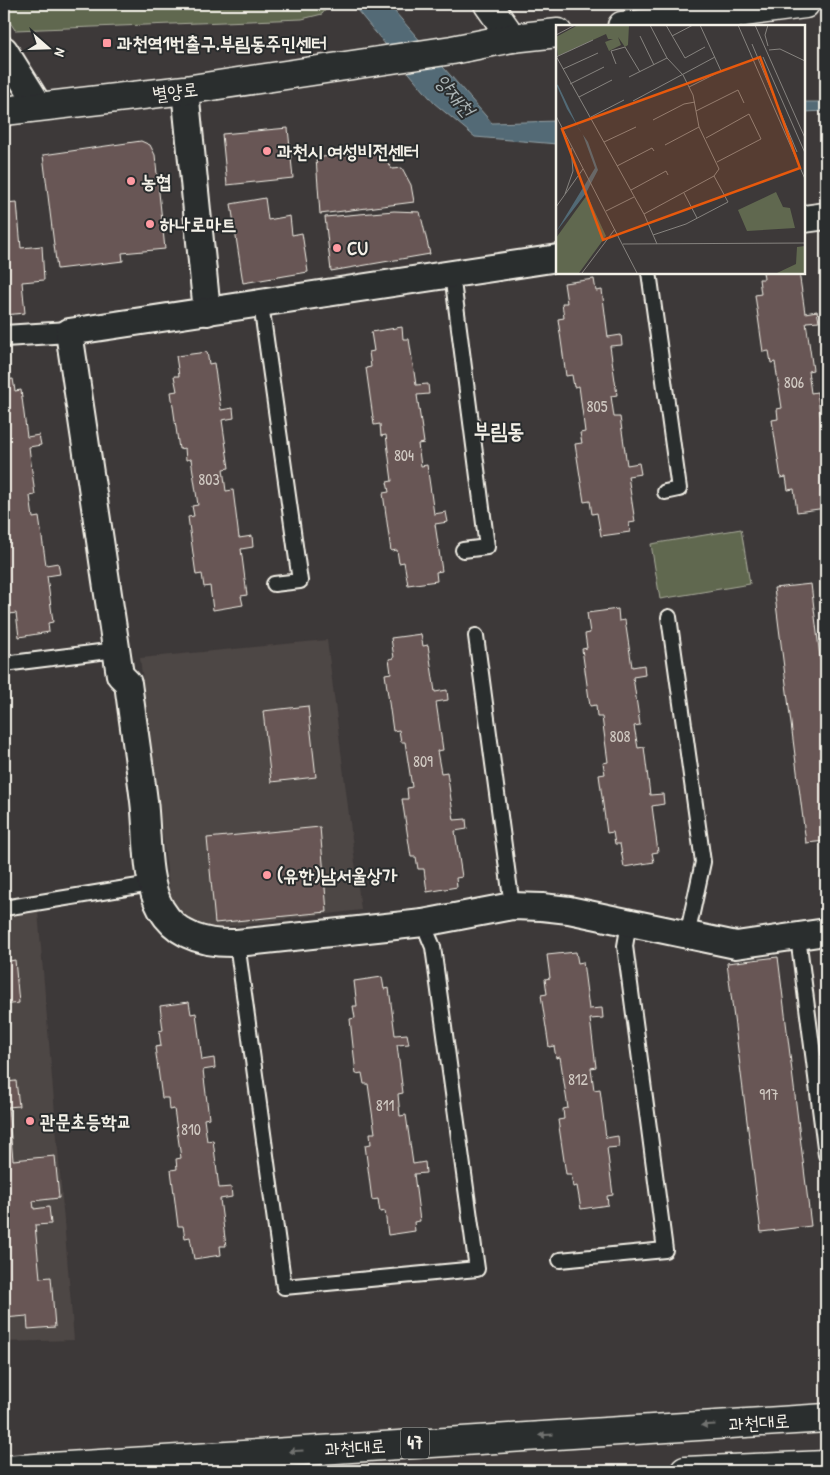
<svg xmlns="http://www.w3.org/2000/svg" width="830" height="1475" font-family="'Patrick Hand','Poor Story',sans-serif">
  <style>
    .built { fill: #4d4644 }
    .green { fill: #60684f; stroke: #aaac9c }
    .water { fill: #526a76; stroke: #93a0a4 }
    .building { fill: #685654; stroke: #f4f1e8 }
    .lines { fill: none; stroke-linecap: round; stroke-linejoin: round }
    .service-casing { stroke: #f4f1e8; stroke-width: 18 }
    .pedestrian-casing { stroke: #f4f1e8; stroke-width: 24 }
    .minor-casing { stroke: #f4f1e8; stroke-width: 30 }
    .tertiary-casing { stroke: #f4f1e8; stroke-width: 31 }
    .trunk-casing { stroke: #f4f1e8; stroke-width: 31 }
    .service { stroke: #2a2d2e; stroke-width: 14 }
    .pedestrian { stroke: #2a2d2e; stroke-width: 20 }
    .minor { stroke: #2a2d2e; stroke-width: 26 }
    .tertiary { stroke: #2a2d2e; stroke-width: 28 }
    .trunk { stroke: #2a2d2e; stroke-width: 28 }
    .oneway { fill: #71726f }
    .poi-dot { fill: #ff9aa2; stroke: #2a2d2e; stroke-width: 2 }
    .labels { text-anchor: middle; stroke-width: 4; stroke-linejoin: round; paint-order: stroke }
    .number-label { font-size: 16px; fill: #d1cac3 }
    .shield { fill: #2a2d2e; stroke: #b7b6b0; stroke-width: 1 }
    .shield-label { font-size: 18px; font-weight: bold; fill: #f4f1e8 }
    .poi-label { font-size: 19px; font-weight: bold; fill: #f4f1e8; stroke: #2a2d2e; text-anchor: start }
    .street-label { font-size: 19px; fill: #f4f1e8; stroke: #2a2d2e }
    .water-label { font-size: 20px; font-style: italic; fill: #abb4b5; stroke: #2a2d2e }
    .quarter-label { font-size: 21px; font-weight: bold; fill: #f4f1e8; stroke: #2a2d2e }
    .inset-road { fill: none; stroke: #86837f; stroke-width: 1 }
    .view { fill: #e8590c; fill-opacity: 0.15; stroke: #e8590c; stroke-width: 2.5 }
    .inset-edge { fill: none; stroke: #f4f1e8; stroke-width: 2.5 }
  </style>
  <rect width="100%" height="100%" fill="#3d3939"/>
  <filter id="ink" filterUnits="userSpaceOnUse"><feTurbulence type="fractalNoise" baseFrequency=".02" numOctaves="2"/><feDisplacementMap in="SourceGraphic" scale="10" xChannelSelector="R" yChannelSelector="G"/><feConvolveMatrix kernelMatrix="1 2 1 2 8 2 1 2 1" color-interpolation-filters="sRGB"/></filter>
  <g filter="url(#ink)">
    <g class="built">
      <polygon points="327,640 361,910 216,928 199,923 186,916 176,907 170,894 140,658"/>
      <polygon points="37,899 74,1340 4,1342 4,903"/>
    </g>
    <g class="green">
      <polygon points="4,4 330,4 322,14 302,19 15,30 4,13"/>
      <polygon points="741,529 750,584 660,599 651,544"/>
    </g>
    <g class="water">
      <polygon points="352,4 388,4 492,123 557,121 557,144 475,137 434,103"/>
      <polygon points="804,102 826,102 826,111 804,112"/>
    </g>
    <g class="building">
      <polygon points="288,128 293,178 227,185 222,134"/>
      <polygon points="141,141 150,145 155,155 165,249 122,253 123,261 57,269 43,155"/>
      <polygon points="378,149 392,169 402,168 411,185 414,202 320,214 316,158"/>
      <polygon points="265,198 268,220 290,216 292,235 302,233 308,272 243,283 231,204"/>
      <polygon points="17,202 21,248 42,246 44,280 22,282 25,313 4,315 4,203"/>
      <polygon points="394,211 420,212 430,254 331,271 325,217"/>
      <polygon points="763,272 799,272 805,313 817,311 819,321 806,322 813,370 808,371 811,393 817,392 824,441 826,441 826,451 825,451 826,508 797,512 794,489 788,490 786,477 781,478 772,420 778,419 777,409 782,408 775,362 771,363 769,351 763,352 755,295 761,294 759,279 764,279"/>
      <polygon points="594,279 596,291 602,290 608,337 621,335 622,345 610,346 617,395 611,396 614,417 620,417 627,465 639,463 641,474 628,476 635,522 629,523 630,532 601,536 597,513 592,514 590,501 584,502 575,444 582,443 580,433 585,432 579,386 574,387 572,375 566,376 558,319 564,318 562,303 567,303 564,283"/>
      <polygon points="402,327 403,339 409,339 416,385 428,384 429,394 417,395 424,443 418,444 421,466 427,465 434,514 446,512 448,522 435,524 442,571 436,572 437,581 408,585 404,562 399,563 397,550 391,551 383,493 389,492 387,482 392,481 386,435 381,436 380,424 374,425 366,368 371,367 369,352 374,351 371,332"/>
      <polygon points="207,352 209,364 214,363 221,410 233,408 234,418 222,420 229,468 223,469 226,491 233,490 239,538 252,536 253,547 241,549 247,595 241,596 243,605 213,610 210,586 204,587 202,574 196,575 188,517 194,516 192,506 198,505 191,459 186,460 185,448 179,449 171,392 177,391 174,376 179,376 176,356"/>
      <polygon points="13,379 15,391 21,390 27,437 39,435 41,445 29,447 35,495 30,496 33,518 39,517 46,565 58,563 60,574 47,576 53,622 48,623 49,632 19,637 16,613 10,614 9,601 4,602 4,380"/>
      <polygon points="811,584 826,706 826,841 806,843 774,588"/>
      <polygon points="618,609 619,621 625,620 632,667 644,665 645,675 633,677 640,725 634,726 638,748 644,747 650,795 663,794 664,804 652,806 658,852 652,853 654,862 624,867 620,844 615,844 613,832 607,833 599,775 605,774 603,763 608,762 602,717 597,717 596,705 590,706 582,649 587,648 585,634 590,633 587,613"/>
      <polygon points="421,634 423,646 428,645 435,692 447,690 448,700 436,702 443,750 437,751 441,773 447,772 454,820 466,819 467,829 455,831 462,877 456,878 457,887 427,892 424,869 418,869 416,857 411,857 402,799 408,799 407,788 412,787 405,742 401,742 399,730 393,731 385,674 391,673 389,659 394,658 391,638"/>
      <polygon points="308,706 316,777 271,782 263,711"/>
      <polygon points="320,827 327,912 215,923 207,838"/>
      <polygon points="576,952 578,963 583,962 589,1009 602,1008 603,1018 590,1019 596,1067 591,1068 594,1090 600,1089 606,1138 618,1136 619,1147 607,1148 613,1195 607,1196 608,1205 581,1209 577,1186 573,1187 571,1174 566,1174 558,1120 564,1119 563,1109 568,1108 560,1057 556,1058 554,1046 549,1047 541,995 547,994 545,979 550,978 547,955"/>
      <polygon points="778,957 811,1226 761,1232 727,963"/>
      <polygon points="15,960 19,1003 4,1005 4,962"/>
      <polygon points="382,977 384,989 389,988 395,1035 407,1034 409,1044 397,1045 403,1093 398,1094 400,1116 406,1115 413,1164 425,1162 426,1173 414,1174 420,1221 414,1222 415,1231 388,1235 385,1211 380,1212 378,1199 372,1200 365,1145 371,1144 370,1133 375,1133 368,1084 364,1084 362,1073 356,1074 350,1019 355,1018 353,1006 357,1006 354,981"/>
      <polygon points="189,1002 191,1014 196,1013 202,1060 214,1058 215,1068 203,1070 209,1118 204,1119 207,1141 213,1140 219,1188 231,1187 232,1197 220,1199 226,1246 220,1246 221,1255 194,1259 190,1237 185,1238 183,1226 178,1226 171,1170 177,1169 176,1159 181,1158 174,1109 169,1110 168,1098 162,1098 155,1047 161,1046 159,1031 163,1030 160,1006"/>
      <polygon points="4,1058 6,1082 16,1081 19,1106 8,1107 13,1160 55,1156 59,1198 33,1201 34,1209 49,1207 51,1224 35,1225 40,1278 51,1277 55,1327 28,1329 27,1316 4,1318"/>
    </g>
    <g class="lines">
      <g class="service-casing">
        <g id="service">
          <polyline points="649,272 679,489 665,492"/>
          <polyline points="452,274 487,547 463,550"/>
          <polyline points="261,304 300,581 274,584"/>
          <polyline points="669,617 703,862 687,936"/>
          <polyline points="476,636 512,906"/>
          <polyline points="4,664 116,650"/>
          <polyline points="4,908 151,884"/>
          <polyline points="798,937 826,1155"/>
          <polyline points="237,943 284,1287 477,1269 433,947 423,923"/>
          <polyline points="560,1260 665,1250 625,946 629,923"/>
        </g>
      </g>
      <g class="pedestrian-casing">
        <polyline id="pedestrian" points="4,336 69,332"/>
      </g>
      <g class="minor-casing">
        <g id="minor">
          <polyline points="4,50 39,106"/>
          <polyline points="185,90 207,312"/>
          <polyline points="804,219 826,216"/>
          <path d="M558,258L69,332L120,675L128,683C133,722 139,761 144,801C148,833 145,881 161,909C178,938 207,944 237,943L423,923L512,906L542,907L569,910L736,945L826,932"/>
        </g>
      </g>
      <g class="tertiary-casing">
        <g id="tertiary">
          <polyline points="488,4 512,38"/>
          <polyline points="622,26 706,17 805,4"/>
          <polyline points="4,111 185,90 452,50 512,38 558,33"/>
        </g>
      </g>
      <g class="trunk-casing">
        <g id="trunk">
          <polyline points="4,1470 826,1418"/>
          <polyline points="685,1471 826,1465"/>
        </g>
      </g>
      <use href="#service" class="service"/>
      <use href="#pedestrian" class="pedestrian"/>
      <use href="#minor" class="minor"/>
      <use href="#tertiary" class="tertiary"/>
      <use href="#trunk" class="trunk"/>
    </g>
    <defs><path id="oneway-solid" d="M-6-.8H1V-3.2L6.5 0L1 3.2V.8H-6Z" transform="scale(1.25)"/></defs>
    <g class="oneway">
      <use href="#oneway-solid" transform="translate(708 1425) rotate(176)"/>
      <use href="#oneway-solid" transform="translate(546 1435) rotate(176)"/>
      <use href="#oneway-solid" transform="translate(296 1451) rotate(176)"/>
    </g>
  </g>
  <g class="poi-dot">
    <rect x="102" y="38" width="10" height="10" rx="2.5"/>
    <circle cx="267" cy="151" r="5"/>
    <circle cx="131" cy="181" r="5"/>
    <circle cx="150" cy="224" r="5"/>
    <circle cx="337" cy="248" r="5"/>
    <circle cx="267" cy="875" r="5"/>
    <circle cx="30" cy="1121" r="5"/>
  </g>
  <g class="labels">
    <g class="number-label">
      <text x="794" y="388">806</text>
      <text x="597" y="412">805</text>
      <text x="404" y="461">804</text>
      <text x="209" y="485">803</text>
      <text x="620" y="742">808</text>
      <text x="423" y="767">809</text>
      <text x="578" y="1085">812</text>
      <text x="769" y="1100">917</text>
      <text x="385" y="1111">811</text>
      <text x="191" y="1135">810</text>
    </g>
    <rect class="shield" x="401" y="1427.5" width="28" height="31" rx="4"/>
    <g class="shield-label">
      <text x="415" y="1449">47</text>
    </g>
    <g class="poi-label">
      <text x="117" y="50">과천역1번출구.부림동주민센터</text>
      <text x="277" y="158">과천시 여성비전센터</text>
      <text x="141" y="188">농협</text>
      <text x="160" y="231">하나로마트</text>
      <text x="347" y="255">CU</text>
      <text x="277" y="882">(유한)남서울상가</text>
      <text x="40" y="1128">관문초등학교</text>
    </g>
    <g class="street-label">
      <text transform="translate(175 91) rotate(-7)" y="7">별양로</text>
      <text transform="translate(759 1422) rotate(-4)" y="7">과천대로</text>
      <text transform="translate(355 1447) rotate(-4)" y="7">과천대로</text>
    </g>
    <g class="water-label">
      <text transform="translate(455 95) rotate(49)" y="7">양재천</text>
    </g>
    <g class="quarter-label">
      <text x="499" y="438">부림동</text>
    </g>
  </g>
  <g transform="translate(556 25)">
    <rect width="249" height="249" fill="#3d3939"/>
    <path d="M22,0H73L72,20L69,22L62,12L65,20L53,26L49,17L57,14H52L50,9L2,31L0,12ZM220,167L227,182L234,183L239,203L191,206L182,185ZM31,170L50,211L23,248H0V213ZM249,221V248H221L240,239L241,222Z" fill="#60684f"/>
    <path d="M0,59L2,60L23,104L32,117L42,145L30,168L0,207L39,143L27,110L11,84Z" fill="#526a76"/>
    <path class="inset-road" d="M110,0L129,33L149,22M182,0L249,154M199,0L249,113M212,0L209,10L212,21M0,10L19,0M84,11L98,40M116,11L137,0M196,19L241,127M213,25L224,24L249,36M0,31L88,189L158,151L163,144L143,102L137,70L127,50L111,33L94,0M0,32L37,15M207,32L249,128M60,39L55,26L69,22L84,47M7,44L42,28M73,52L111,33M14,59L48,42M133,62L165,46L144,0M23,72L56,55M77,76L159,32M140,86L182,65L188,78M0,91L81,248M35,92L68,75M97,95L128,79L139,77M150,113L193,89L205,114L161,137M48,117L80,102M109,120L143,102M61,141L96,123L98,126M75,165L110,146L112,150M128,168L141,193M9,169L17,146L15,123M0,182L27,144M50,186L78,172M88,189L101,219M97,210L130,199L172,177L158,151M67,219L249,218M26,248L59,204"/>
    <path class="view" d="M204,32L244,143L47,215L6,104Z"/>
    <rect width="249" height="249" class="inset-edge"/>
  </g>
  <rect width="830" height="1475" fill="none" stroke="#2a2d2e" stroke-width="20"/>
  <rect x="10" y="10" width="810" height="1455" fill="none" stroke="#f4f1e8" stroke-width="2" filter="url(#ink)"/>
  <g transform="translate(48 48) rotate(110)" stroke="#2a2d2e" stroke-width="4" paint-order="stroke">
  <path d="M0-4L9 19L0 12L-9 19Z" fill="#f4f1e8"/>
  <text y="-8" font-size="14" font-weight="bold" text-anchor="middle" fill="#f4f1e8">N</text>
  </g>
</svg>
